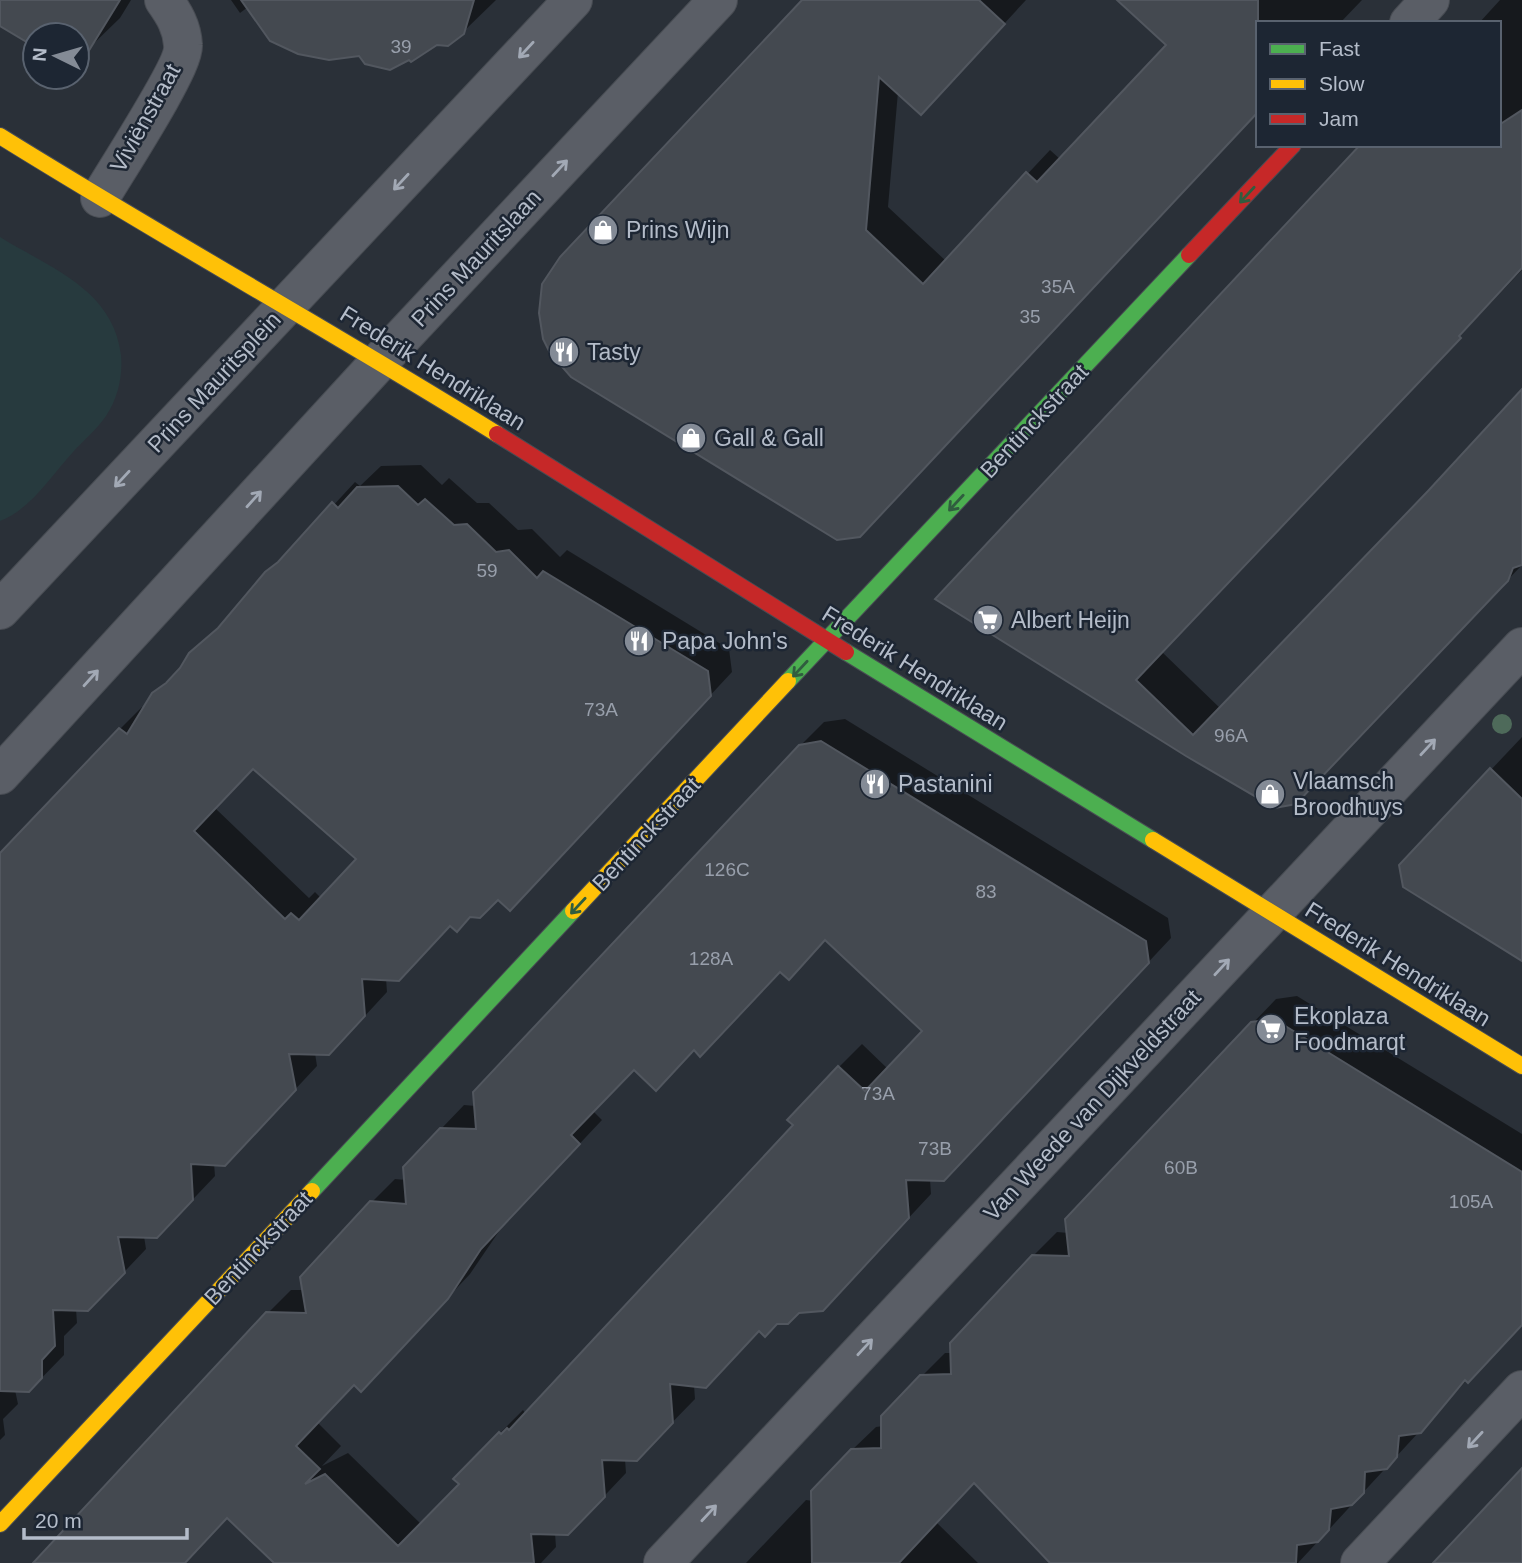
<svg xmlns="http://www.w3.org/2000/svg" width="1522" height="1563" font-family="Helvetica,sans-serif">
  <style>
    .green { fill: #273a3e }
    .shadow { fill: #0007; fill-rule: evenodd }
    .building { fill: #444950; stroke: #52575f; stroke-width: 2; fill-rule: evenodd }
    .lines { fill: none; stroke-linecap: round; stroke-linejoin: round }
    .street-casing { stroke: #484c53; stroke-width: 40 }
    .fast-casing { stroke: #484c53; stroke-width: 18 }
    .slow-casing { stroke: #484c53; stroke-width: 18 }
    .jam-casing { stroke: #484c53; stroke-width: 18 }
    .street { stroke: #5a5e66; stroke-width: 38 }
    .fast { stroke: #4caf50; stroke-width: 16 }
    .slow { stroke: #ffc107; stroke-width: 16 }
    .jam { stroke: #c62828; stroke-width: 16 }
    .tree { fill: #4e6a5a }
    .oneway { stroke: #a2a9b5 }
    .oneway2 { stroke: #305d3f }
    .labels { text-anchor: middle; stroke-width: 5; stroke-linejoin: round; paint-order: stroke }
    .number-label { font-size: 19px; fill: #989fab }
    .street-label { font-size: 23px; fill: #b4bcc9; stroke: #1d2633 }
    .poi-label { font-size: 23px; fill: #b4bcc9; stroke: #1d2633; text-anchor: start }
  </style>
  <rect width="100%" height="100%" fill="#2a3038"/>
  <path class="green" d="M0,237C50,268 113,289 121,355C123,376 118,398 106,416C97,429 84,440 73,452C52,475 30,510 0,521Z"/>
  <g class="shadow">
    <polygon points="0,0 131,0 120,18 87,50 77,53 77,35 35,35 35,45 0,24"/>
    <polygon points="231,0 496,0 463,32 436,44 360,54 248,7 240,13"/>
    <polygon points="804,0 1026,0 943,90 898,92 888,207 946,261 1050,150 1060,159 1210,0 1362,0 1340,23 1258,23 859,535"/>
    <polygon points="1500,0 1522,0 1522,270 1162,652 1221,709 1430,493 1522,392 1522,565 1295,802 938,598 1499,145 1499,23 1479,23"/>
    <path d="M421,465L442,485L449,478L477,503H489L518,530L532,529L560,557L567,550L729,649L732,672L532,887L498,898L471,915L451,924L386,978L387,992L351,1031L315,1053L317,1066L247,1141L214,1163L215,1176L179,1214L144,1236L146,1249L110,1287L76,1309L77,1323L64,1336V1355L29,1391L15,1390L18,1404L3,1419L5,1435L0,1440V861L120,729L142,707L144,709L153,694L183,666L190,654L231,616L355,482L360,486L381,466ZM253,768L359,859L322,899L315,892L309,898L215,808Z"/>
    <path d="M845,719L1168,918L1171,938L967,1156L930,1179L931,1194L845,1286L759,1330L694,1385L695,1399L659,1436L625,1459L626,1473L591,1510L555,1533L556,1547L541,1563H277L228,1516L184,1563H45L268,1313L291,1290H304L371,1203L395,1179L406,1180L441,1129L464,1105L476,1106L800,746L824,722ZM826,939L924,1031L888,1069L862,1044L839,1067L796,1125L525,1413L523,1410L500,1433L461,1484L422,1525L348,1453L322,1466L341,1446L317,1422L354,1383L384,1366L470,1274L504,1224L602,1120L593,1111L634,1068L656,1089L695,1049L781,970Z"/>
    <polygon points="1522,737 1522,958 1401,865"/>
    <polygon points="1297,996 1522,1134 1522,1324 1467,1380 1298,1563 1050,1563 975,1481 936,1522 978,1563 746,1563 806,1500 813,1501 852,1450 876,1427 883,1426 921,1377 945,1353 952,1353 1033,1256 1057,1232 1069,1233 1253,1023 1276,999"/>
  </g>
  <g class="building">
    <polygon points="0,0 120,0 88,52 77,54 77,35 35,35 35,47 0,26"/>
    <polygon points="241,0 474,0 464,34 448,46 437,45 411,62 409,60 390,70 365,64 359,56 329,60 298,54 270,41"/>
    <polygon points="802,0 979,0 1005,24 921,115 879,77 866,230 923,284 1026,172 1037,182 1166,45 1117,0 1258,0 1258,112 860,537 837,540 571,377 550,353 543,339 539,313 542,284 560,257"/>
    <polygon points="1522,110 1522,268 1459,336 1461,338 1136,680 1193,735 1428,491 1522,389 1522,565 1513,568 1508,581 1501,588 1296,804 1275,808 1186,756 935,599 1360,145 1499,145 1499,125"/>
    <path d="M398,486L418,505L425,499L454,525L467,524L496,552L509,550L537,578L543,571L708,671L711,696L510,911L498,900L480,918L470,917L457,932L450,926L399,981L362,979L365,1016L329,1055L289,1054L296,1090L225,1166L191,1164L193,1200L157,1238L118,1237L125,1273L88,1311L53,1310L55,1346L42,1360V1378L29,1392L0,1391V853L119,728L127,734L152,693L166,683L180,668L189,653L218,628L265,572L278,562L332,502L338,508L357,487ZM253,769L356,859L299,920L291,913L285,919L194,831Z"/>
    <path d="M821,741L1146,941L1149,963L944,1181L906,1180L909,1218L823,1311L799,1313L788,1324H777L765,1337L759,1331L706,1388L670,1384L673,1423L637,1461L602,1460L605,1497L568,1535L531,1534L534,1563H274L227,1518L185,1563H33L266,1312L306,1313L300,1277L370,1201L406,1204L403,1167L440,1128L476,1129L473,1092L799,745ZM825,940L922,1031L865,1091L838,1066L787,1120L793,1125L509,1430L507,1428L501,1434L499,1432L453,1479L459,1484L398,1546L325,1474L305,1484L320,1469L296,1446L354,1385L361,1392L448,1299L481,1249L580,1144L571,1135L634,1070L656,1091L694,1050L700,1057L780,972L789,980Z"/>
    <polygon points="1490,768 1522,799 1522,961 1403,887 1399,865"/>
    <polygon points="1274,1019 1522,1172 1522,1325 1468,1383 1465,1380 1421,1433 1399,1436 1397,1457 1387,1469 1365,1472 1364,1493 1352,1505 1331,1509 1329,1530 1318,1542 1297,1545 1296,1563 1050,1563 974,1483 899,1563 812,1563 811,1491 851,1449 881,1448 881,1416 920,1375 951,1374 950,1343 1032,1255 1069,1256 1065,1219 1251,1022"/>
    <polygon points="1522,1468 1522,1563 1433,1563 1479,1514"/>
  </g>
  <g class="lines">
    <g class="street-casing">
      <g id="street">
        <polyline points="1409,23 1430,0"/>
        <path d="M100,198C115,172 185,66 183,45C182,27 174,14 164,0"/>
        <polyline points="0,610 573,0"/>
        <polyline points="0,775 380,361 718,0"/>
        <polyline points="663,1563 1522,647"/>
        <polyline points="1360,1563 1522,1390"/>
      </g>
    </g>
    <g class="fast-casing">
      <g id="fast">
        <polyline points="846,652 1153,840"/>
        <polyline points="788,681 1189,255"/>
        <polyline points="312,1191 573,911"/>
      </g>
    </g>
    <g class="slow-casing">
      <g id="slow">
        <path d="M0,136C164,238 333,332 497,434"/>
        <polyline points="1153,840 1522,1066"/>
        <polyline points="573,911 788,681"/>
        <polyline points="0,1524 312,1191"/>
      </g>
    </g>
    <g class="jam-casing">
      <g id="jam">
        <polyline points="1189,255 1293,145"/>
        <polyline points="497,434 846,652"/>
      </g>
    </g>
    <use href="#street" class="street"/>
    <use href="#fast" class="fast"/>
    <use href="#slow" class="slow"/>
    <use href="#jam" class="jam"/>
  </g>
  <circle class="tree" cx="1502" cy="724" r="10"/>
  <defs><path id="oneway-shaft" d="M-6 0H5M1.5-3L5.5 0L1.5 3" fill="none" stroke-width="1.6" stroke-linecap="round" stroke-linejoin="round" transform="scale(1.75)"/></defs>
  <g class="oneway">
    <use href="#oneway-shaft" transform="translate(526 50) rotate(133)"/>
    <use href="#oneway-shaft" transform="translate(560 168) rotate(-47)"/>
    <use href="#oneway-shaft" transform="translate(401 182) rotate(133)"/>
    <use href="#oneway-shaft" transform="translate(122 479) rotate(133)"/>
    <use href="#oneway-shaft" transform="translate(254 499) rotate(-48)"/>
    <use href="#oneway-shaft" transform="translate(91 678) rotate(-48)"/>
    <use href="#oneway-shaft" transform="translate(1428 747) rotate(-47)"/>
    <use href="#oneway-shaft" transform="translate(1222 967) rotate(-47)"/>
    <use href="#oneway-shaft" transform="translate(865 1347) rotate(-47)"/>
    <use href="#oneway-shaft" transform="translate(1475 1440) rotate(133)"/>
    <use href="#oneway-shaft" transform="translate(709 1513) rotate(-47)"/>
  </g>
  <g class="oneway2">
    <use href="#oneway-shaft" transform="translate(1247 195) rotate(133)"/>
    <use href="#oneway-shaft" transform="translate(956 503) rotate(133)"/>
    <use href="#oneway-shaft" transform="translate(800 669) rotate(133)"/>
    <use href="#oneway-shaft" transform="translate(578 906) rotate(133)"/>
  </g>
  <defs>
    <g id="shop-disc" transform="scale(1.575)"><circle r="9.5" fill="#848b96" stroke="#1d2633"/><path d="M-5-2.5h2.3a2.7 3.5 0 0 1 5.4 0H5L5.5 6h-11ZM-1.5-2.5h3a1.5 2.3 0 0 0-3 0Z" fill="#fff"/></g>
    <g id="restaurant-disc" transform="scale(1.575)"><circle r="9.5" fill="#848b96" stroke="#1d2633"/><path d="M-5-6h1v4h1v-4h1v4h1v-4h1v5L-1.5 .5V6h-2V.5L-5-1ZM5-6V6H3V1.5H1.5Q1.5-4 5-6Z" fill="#fff"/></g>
    <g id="supermarket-disc" transform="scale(1.575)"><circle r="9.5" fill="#848b96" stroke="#1d2633"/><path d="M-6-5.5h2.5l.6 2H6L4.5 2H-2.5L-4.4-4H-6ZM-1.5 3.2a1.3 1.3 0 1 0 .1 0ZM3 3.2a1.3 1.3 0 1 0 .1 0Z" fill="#fff"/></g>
  </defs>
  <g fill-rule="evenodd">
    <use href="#shop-disc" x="603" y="230"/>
    <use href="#restaurant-disc" x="564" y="352"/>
    <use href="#shop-disc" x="691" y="438"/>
    <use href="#supermarket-disc" x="988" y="620"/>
    <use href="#restaurant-disc" x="639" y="641"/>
    <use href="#restaurant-disc" x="875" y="784"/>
    <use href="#shop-disc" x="1270" y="794"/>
    <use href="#supermarket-disc" x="1271" y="1029"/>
  </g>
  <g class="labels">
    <g class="number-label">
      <text x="401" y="53">39</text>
      <text x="1058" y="293">35A</text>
      <text x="1030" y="323">35</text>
      <text x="487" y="577">59</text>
      <text x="601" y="716">73A</text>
      <text x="1231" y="742">96A</text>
      <text x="727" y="876">126C</text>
      <text x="986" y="898">83</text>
      <text x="711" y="965">128A</text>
      <text x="878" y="1100">73A</text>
      <text x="935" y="1155">73B</text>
      <text x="1181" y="1174">60B</text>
      <text x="1471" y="1208">105A</text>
    </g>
    <g class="street-label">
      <text transform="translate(145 118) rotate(-61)" y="8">Viviënstraat</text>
      <text transform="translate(476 258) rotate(-47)" y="8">Prins Mauritslaan</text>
      <text transform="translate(433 368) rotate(32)" y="8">Frederik Hendriklaan</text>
      <text transform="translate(214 382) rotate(-47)" y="8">Prins Mauritsplein</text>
      <text transform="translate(1034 421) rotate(-47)" y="8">Bentinckstraat</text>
      <text transform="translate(915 668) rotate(32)" y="8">Frederik Hendriklaan</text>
      <text transform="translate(646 834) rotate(-47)" y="8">Bentinckstraat</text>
      <text transform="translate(1398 964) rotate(32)" y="8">Frederik Hendriklaan</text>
      <text transform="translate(1092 1105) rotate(-47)" y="8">Van Weede van Dijkveldstraat</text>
      <text transform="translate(258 1248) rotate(-47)" y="8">Bentinckstraat</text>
    </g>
    <g class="poi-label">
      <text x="626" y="238">Prins Wijn</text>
      <text x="587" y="360">Tasty</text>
      <text x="714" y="446">Gall &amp; Gall</text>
      <text x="1011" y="628">Albert Heijn</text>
      <text x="662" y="649">Papa John's</text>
      <text x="1293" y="789">Vlaamsch<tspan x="1293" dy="26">Broodhuys</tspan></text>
      <text x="898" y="792">Pastanini</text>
      <text x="1294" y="1024">Ekoplaza<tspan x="1294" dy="26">Foodmarqt</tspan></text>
    </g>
  </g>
  <rect x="1256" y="21" width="245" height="126" fill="#1d2633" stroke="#59626f" stroke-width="2"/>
  <rect x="1270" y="44" width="35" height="10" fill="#4caf50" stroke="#59626f" stroke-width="2"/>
  <text x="1319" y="56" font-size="21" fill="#b4bcc9">Fast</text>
  <rect x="1270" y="79" width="35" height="10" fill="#ffc107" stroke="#59626f" stroke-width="2"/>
  <text x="1319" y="91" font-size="21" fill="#b4bcc9">Slow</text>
  <rect x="1270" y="114" width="35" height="10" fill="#c62828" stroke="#59626f" stroke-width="2"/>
  <text x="1319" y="126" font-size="21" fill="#b4bcc9">Jam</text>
  <g transform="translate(56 56) rotate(275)"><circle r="33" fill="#1d2633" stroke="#59626f" stroke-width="2"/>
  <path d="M0-5L12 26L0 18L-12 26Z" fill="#848b96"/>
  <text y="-10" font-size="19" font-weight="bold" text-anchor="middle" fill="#b4bcc9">N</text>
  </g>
  <path d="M24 1528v10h163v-10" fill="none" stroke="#b4bcc9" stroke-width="3.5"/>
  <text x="35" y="1528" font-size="21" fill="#b4bcc9" stroke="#1d2633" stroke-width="5" paint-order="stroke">20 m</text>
</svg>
